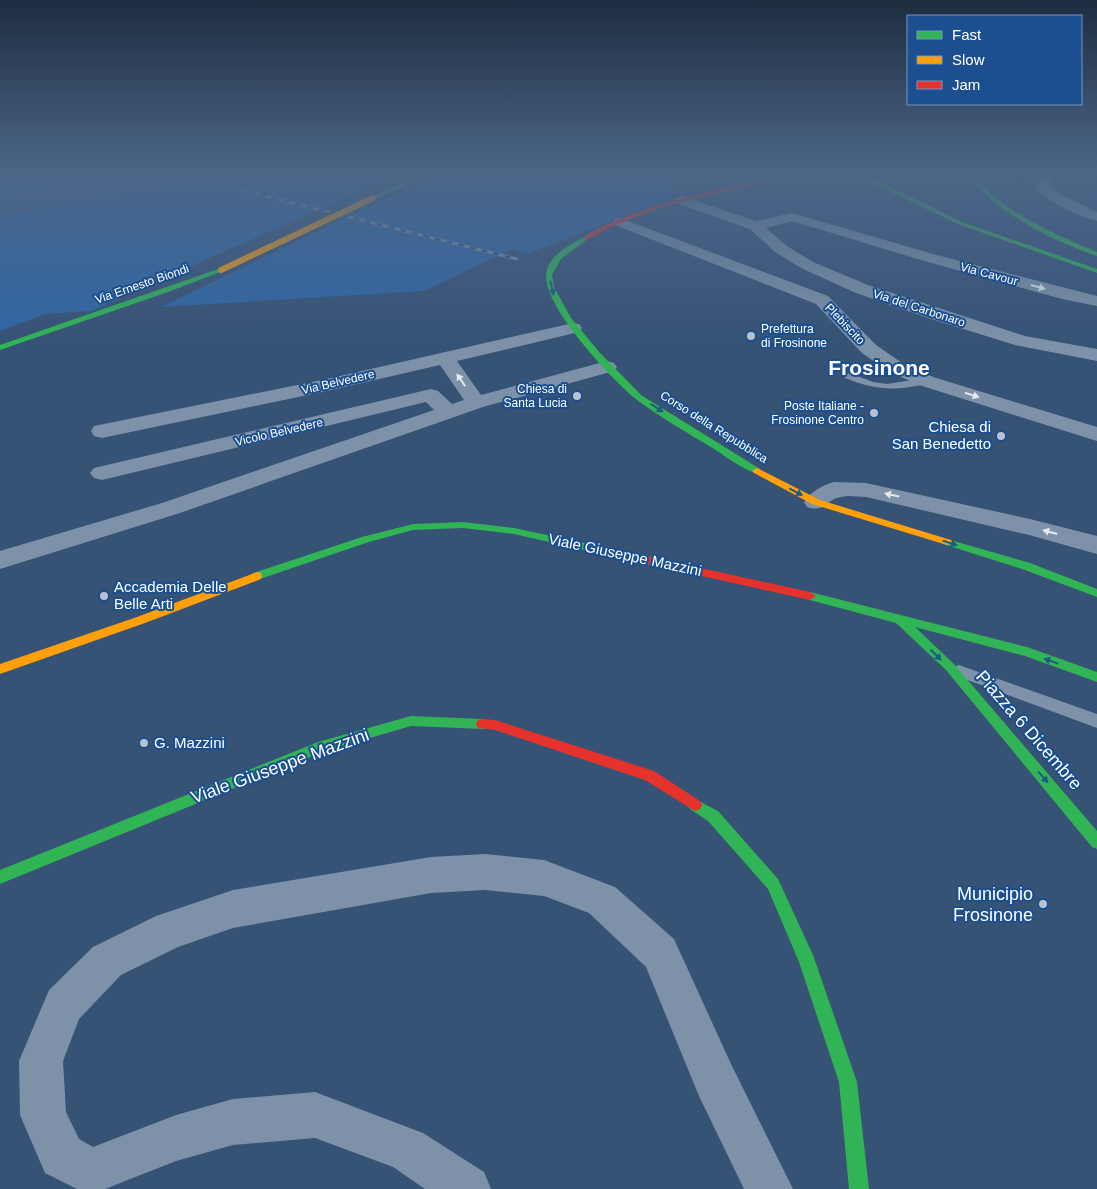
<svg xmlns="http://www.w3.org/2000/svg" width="1097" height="1189" font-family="Helvetica,sans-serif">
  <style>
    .green { fill: #2f66a5 }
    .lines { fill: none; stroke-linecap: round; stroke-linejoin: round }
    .river { fill: #3b618d; fill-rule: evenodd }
    .lane { fill: #7d92a8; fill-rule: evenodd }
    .street { fill: #7d92a8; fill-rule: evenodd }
    .fast { fill: #30b455; fill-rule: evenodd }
    .slow { fill: #ff9f0a; fill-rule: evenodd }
    .jam { fill: #e5322d; fill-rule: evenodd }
    .rail-casing { stroke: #7e92a7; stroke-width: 3 }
    .rail { stroke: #1b4f8f; stroke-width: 2; stroke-dasharray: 6; stroke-linecap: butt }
    .slow-bridge { stroke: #ff9f0a; stroke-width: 6 }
    .oneway { fill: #e5e9ee }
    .oneway2 { fill: #1d5989 }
    .poi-dot { fill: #b9c2ce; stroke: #1b4f8f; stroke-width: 2 }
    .labels { text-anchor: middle; stroke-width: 4; stroke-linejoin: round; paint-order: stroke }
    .far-street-label { font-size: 12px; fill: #fff; stroke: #1b4f8f }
    .far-poi-label { font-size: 12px; fill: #fff; stroke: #1b4f8f; text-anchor: end }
    .poi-label { font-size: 15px; fill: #fff; stroke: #1b4f8f; text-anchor: start }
    .street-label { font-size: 15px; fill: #fff; stroke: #1b4f8f }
    .near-street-label { font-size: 18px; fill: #fff; stroke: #1b4f8f }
    .near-poi-label { font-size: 18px; fill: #fff; stroke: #1b4f8f; text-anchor: end }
    .far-town-label { font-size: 21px; font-weight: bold; fill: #fff; stroke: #1b4f8f }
  </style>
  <rect width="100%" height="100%" fill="#365274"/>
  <g class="green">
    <polygon points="0,174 398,174 91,311 45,314 0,331"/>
    <polygon points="446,174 682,174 675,175 670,198 527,254 512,249 424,291 161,307 389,197"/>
  </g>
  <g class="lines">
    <polygon class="river" points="144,174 200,174 195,180 148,191 0,216 0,196"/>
    <g class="lane">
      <path d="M849,373L873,382L887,384L926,378L931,381L930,383C897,391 877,391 845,378L844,376Z"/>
      <polygon points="959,665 1097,714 1097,728 954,675 951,671 954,667"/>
    </g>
    <g class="street">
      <path d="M1044,174H1056L1049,186L1060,194L1097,212V221C1080,217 1046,201 1035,187Z"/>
      <polygon points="681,196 756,221 792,213 933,254 1097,296 1097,306 1062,299 921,260 792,221 766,228 787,246 813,262 868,285 1025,336 1097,349 1097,361 1015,345 928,318 856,293 801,268 775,252 750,229 676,203 674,200"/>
      <polygon points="620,218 828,296 876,345 902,363 933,377 1097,427 1097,441 919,385 888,371 862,353 816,304 615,225 613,222 615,219"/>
      <polygon points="573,323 579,324 582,328 579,332 457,361 481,395 607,361 614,363 617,367 614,371 483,407 180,513 0,569 0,551 162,503 434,410 426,402 102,480 94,478 90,473 94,468 431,389 438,391 452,404 464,400 440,365 327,391 102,438 94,436 91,431 94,426 327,379"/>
      <path d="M834,482L866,483L1030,519L1097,536V554L1029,535L866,497C858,497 849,495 841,497C826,499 827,513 807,507L804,502C810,492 823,485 834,482Z"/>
      <polygon points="485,854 544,860 615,887 674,939 731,1064 793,1189 744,1189 699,1096 646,967 589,913 544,896 485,890 431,893 233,928 178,947 121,975 79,1019 63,1061 66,1112 79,1139 93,1147 176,1115 233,1099 315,1092 423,1133 484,1172 491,1189 425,1189 393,1167 315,1138 233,1145 176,1161 105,1189 77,1189 45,1173 20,1115 19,1061 49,990 93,947 156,916 233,890 431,857"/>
    </g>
    <g class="fast">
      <polygon points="422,174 428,174 375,199 370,198"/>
      <polygon points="853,174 860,174 887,185 962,222 1097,269 1097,273 958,224"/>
      <path d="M969,174H973C1005,214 1051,232 1097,252V256C1057,243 989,210 969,174Z"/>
      <path d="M584,237L589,238L561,259L552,275L554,287L571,318L600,353L641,395L760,469V473C750,475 724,455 714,449C688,433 661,418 637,400C612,380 545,308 546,276C546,257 569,245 584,237Z"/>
      <polygon points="221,268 223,269 223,271 168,292 0,350 0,345"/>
      <polygon points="463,522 514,528 646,556 651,560 646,564 514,534 463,528 413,530 369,542 257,580 252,576 253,573 362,537 413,524"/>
      <polygon points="947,539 1030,563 1097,589 1097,597 1022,569 943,544 942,542 943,540"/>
      <polygon points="810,592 1027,647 1097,672 1097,682 1025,656 915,627 954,664 1097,831 1097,849 1092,847 946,670 896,623 806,599 804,596"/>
      <polygon points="411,716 483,719 488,720 490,724 488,728 483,729 411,726 325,751 0,884 0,870 318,742"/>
      <polygon points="695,799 718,811 778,879 813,955 857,1082 869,1189 849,1189 839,1082 799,962 768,889 708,821 690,809 688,805 690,801"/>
    </g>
    <g class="slow">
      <polygon points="757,468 820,500 951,540 952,542 947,545 812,504 754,473 752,471"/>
      <polygon points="257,572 261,573 262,576 261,579 145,623 0,674 0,664 137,617"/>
    </g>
    <g class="jam">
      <path d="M795,174H804L665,206L613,226L588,239L583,238C593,230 608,224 620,219C676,196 736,186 795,174Z"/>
      <polygon points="646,556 810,592 816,596 810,600 642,563 641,560"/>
      <polygon points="483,719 495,720 654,771 700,801 702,805 700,809 695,811 645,780 495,730 478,728 476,724 478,720"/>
    </g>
    <g class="rail-casing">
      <polyline id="rail" points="237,189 517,259"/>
    </g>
    <use href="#rail" class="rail"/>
    <polyline class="slow-bridge" points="221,270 373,198"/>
  </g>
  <defs><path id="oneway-solid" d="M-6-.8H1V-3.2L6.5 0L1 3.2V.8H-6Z" transform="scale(1.25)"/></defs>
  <g class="oneway">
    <use href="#oneway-solid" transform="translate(1038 287) rotate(15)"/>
    <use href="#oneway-solid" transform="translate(461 380) rotate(-124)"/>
    <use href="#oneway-solid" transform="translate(972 395) rotate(17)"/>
    <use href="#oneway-solid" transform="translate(892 495) rotate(-168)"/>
    <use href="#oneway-solid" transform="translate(1050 532) rotate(-165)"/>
  </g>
  <g class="oneway2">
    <use href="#oneway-solid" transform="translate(552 288) rotate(76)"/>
    <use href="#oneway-solid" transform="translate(657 408) rotate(33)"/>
    <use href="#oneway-solid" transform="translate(796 492) rotate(28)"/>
    <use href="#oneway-solid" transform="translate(950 543) rotate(17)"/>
    <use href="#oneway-solid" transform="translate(936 655) rotate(44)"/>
    <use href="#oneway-solid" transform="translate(1051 661) rotate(-160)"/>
    <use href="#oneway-solid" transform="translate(1043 777) rotate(49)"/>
  </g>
  <linearGradient id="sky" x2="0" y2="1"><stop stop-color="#1e2d40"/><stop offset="0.51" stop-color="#4c6688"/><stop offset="1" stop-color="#4c6688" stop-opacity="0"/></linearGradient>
  <rect width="1097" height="340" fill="url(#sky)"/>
  <g class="poi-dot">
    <circle cx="751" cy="336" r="5"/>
    <circle cx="577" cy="396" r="5"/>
    <circle cx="874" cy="413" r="5"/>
    <circle cx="1001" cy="436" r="5"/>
    <circle cx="104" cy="596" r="5"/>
    <circle cx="144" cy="743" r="5"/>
    <circle cx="1043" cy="904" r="5"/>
  </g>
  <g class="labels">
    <g class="far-street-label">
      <text transform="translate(989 274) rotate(15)" y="4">Via Cavour</text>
      <text transform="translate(142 284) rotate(-19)" y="4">Via Ernesto Biondi</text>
      <text transform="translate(919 308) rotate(18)" y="4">Via del Carbonaro</text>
      <text transform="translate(845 324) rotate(46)" y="4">Plebiscito</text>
      <text transform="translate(338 382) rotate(-13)" y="4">Via Belvedere</text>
      <text transform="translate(714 427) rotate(32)" y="4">Corso della Repubblica</text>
      <text transform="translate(279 432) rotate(-13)" y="4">Vicolo Belvedere</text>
    </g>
    <g class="far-poi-label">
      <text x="761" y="333" text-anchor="start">Prefettura<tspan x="761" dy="14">di Frosinone</tspan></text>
      <text x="567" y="393">Chiesa di<tspan x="567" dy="14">Santa Lucia</tspan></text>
      <text x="864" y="410">Poste Italiane -<tspan x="864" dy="14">Frosinone Centro</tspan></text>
    </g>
    <g class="poi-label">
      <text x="991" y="432" text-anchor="end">Chiesa di<tspan x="991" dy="17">San Benedetto</tspan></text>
      <text x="114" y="592">Accademia Delle<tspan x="114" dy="17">Belle Arti</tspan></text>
      <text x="154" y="748">G. Mazzini</text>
    </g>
    <g class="street-label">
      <text transform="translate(625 555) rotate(12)" y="5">Viale Giuseppe Mazzini</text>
    </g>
    <g class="near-street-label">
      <text transform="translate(1029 730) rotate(49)" y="6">Piazza 6 Dicembre</text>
      <text transform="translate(280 766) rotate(-20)" y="6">Viale Giuseppe Mazzini</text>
    </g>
    <g class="near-poi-label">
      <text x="1033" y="900">Municipio<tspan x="1033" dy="21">Frosinone</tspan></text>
    </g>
    <g class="far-town-label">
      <text x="879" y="375">Frosinone</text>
    </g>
  </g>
  <rect x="907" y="15" width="175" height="90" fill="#1b4f8f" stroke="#7695bc"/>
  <rect x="917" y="31" width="25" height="8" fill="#30b455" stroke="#7695bc"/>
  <text x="952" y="40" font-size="15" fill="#ffffff">Fast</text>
  <rect x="917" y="56" width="25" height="8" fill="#ff9f0a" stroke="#7695bc"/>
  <text x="952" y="65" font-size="15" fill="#ffffff">Slow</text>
  <rect x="917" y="81" width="25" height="8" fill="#e5322d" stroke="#7695bc"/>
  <text x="952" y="90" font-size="15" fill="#ffffff">Jam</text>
</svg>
